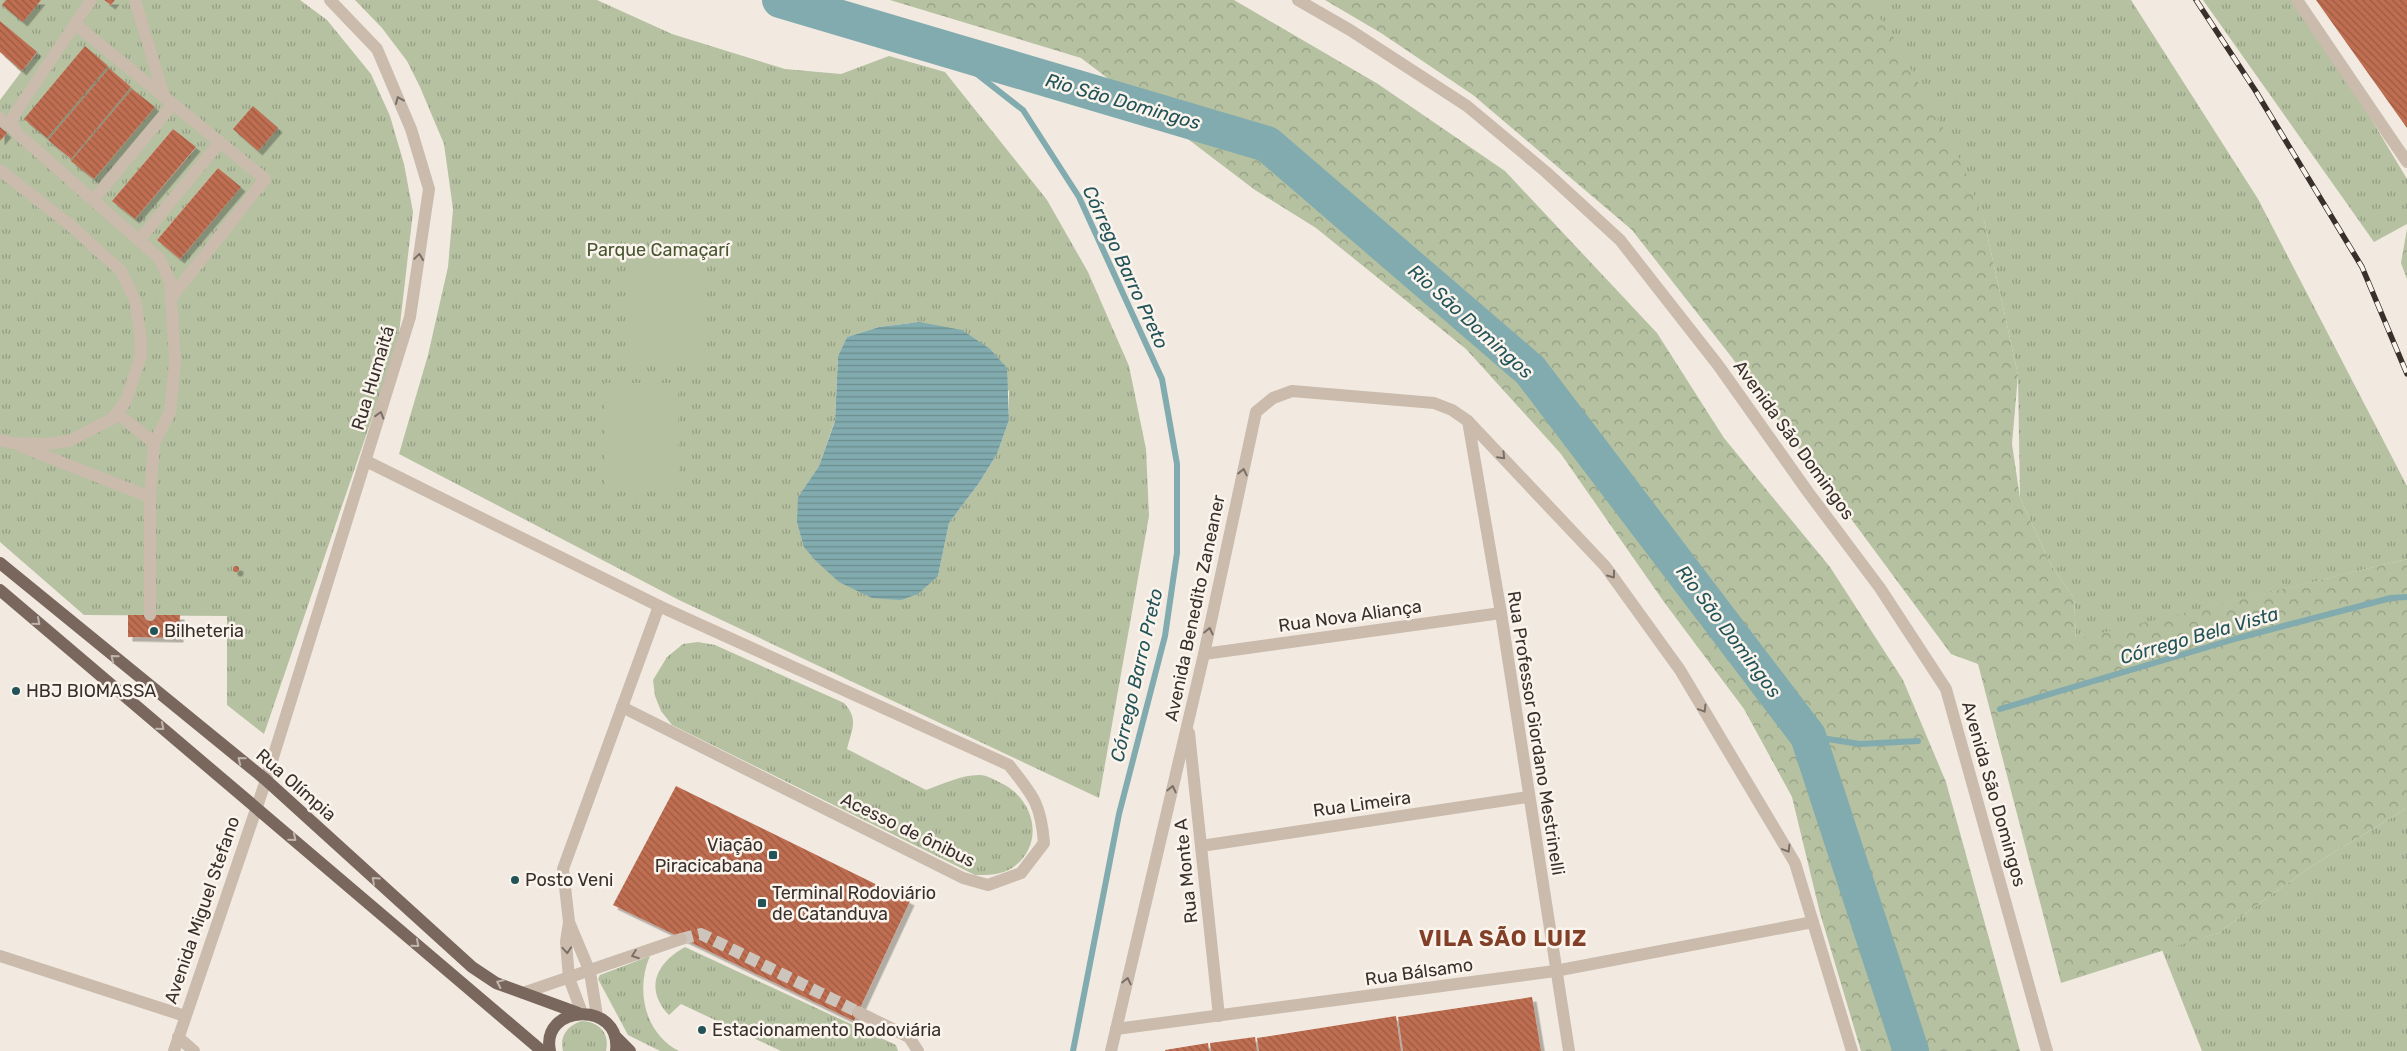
<svg xmlns="http://www.w3.org/2000/svg" width="2407" height="1051" font-family="Rubik,sans-serif">
  <style>
    .grass { fill: url(#grass-tufts); fill-rule: evenodd }
    .forest { fill: url(#forest-crowns) }
    .garden { fill: #b5c1a1 }
    .water { fill: url(#water-rules) }
    .lines { fill: none; stroke-linecap: round; stroke-linejoin: round }
    .stream { stroke: #81abae; stroke-width: 6 }
    .river { stroke: #81abae; stroke-width: 36 }
    .building { fill: url(#building-back-hatch); filter: url(#shadow) }
    .minor-tunnel { stroke: #cdc5bc; stroke-width: 12; stroke-dasharray: 12 6; stroke-linecap: butt }
    .minor { stroke: #cabbad; stroke-width: 12 }
    .major { stroke: #79675d; stroke-width: 12 }
    .rail-casing { stroke: #39302b; stroke-width: 5.5 }
    .rail { stroke: #faf4ed; stroke-width: 4; stroke-dasharray: 11; stroke-linecap: butt }
    .oneway { stroke: #7a6f66 }
    .oneway2 { stroke: #c0b5ac }
    .poi-dot { fill: #225358; stroke: #faf4ed; stroke-width: 2 }
    .labels { text-anchor: middle; stroke-width: 5; stroke-linejoin: round; paint-order: stroke }
    .park-label { font-size: 18px; fill: #475630; stroke: #faf4ed }
    .street-label { font-size: 18px; fill: #39302b; stroke: #faf4ed }
    .poi-label { font-size: 18px; fill: #39302b; stroke: #faf4ed; text-anchor: start }
    .water-label { font-size: 19px; font-style: italic; fill: #225358; stroke: #faf4ed }
    .district-label { font-size: 22px; font-weight: bold; letter-spacing: 1px; fill: #834028; stroke: #faf4ed }
  </style>
  <defs>
    <pattern id="grass-tufts" width="24" height="20" patternUnits="userSpaceOnUse" patternTransform="scale(1.25)"><rect width="24" height="20" fill="#b5c1a1"/><path d="M3 7l-1-3M5 7V3M7 7l1-3M15 17l-1-3M17 17v-4M19 17l1-3" fill="none" stroke="#949d83"/></pattern>
    <pattern id="forest-crowns" width="20" height="18" patternUnits="userSpaceOnUse" patternTransform="scale(1.25)"><rect width="20" height="18" fill="#b5c1a1"/><path d="M2 6a3 3 0 1 1 6 0M12 15a3 3 0 1 1 6 0" fill="none" stroke="#949d83"/></pattern>
    <pattern id="water-rules" width="6" height="5" patternUnits="userSpaceOnUse" patternTransform="scale(1.25)"><rect width="6" height="5" fill="#81abae"/><path d="M0 2.5h6" fill="none" stroke="#6b8c8e"/></pattern>
    <pattern id="building-back-hatch" width="6" height="6" patternUnits="userSpaceOnUse" patternTransform="scale(1.25)"><rect width="6" height="6" fill="#bf6e51"/><path d="M-1 5l2 2M0 0l6 6M5-1l2 2" fill="none" stroke="#9c5b43"/></pattern>
    <filter id="shadow"><feDropShadow dx="4.5" dy="4.5" stdDeviation="0" flood-color="#0004"/></filter>
  </defs>
  <rect width="100%" height="100%" fill="#f2eae0"/>
  <g class="grass">
    <path d="M0,0H104L111,5L115,0H300L327,20L371,74L390,116L404,164L413,212L398,342L264,734L227,705V616L84,615L0,542V141L7,133L0,127V100L21,72L0,52L22,71L37,53L0,21ZM109,68L131,87L70,159L48,140ZM132,89L154,108L94,179L72,160ZM173,129L196,148L135,219L113,200ZM218,168L240,187L180,259L157,240Z"/>
    <path d="M355,0H597L672,34L785,69L841,74L889,56L945,72L1047,200L1088,272L1129,366L1146,449L1149,516L1099,798L679,600L399,454L428,355L448,267L453,209L444,144L420,87L407,61L382,28ZM919,322L1009,391V420L997,454L979,483L949,523L938,576L798,497L819,466L835,420L838,356L847,337L879,327Z"/>
    <polygon points="1865,0 2131,0 2258,199 2407,486 2407,559 2076,640 2074,598 2051,565 2020,498 2018,375 1984,220"/>
    <polygon points="2203,0 2300,0 2407,179 2407,224 2374,242"/>
    <path d="M698,642L715,645L844,703C859,719 852,729 847,749L926,790C943,784 963,774 981,775C988,776 993,779 999,782C1034,797 1047,844 1012,868C1002,875 987,875 975,875L672,725L661,711L655,696L653,680L667,657L683,644Z"/>
    <polygon points="2407,808 2407,1051 2202,1051 2162,950 2218,933 2312,866"/>
    <path d="M685,947L896,1045L898,1051H781L681,1004L669,1015C644,989 656,963 685,947Z"/>
    <path d="M650,956C635,990 645,1034 679,1051H660L628,1035L598,979L600,975Z"/>
    <path d="M582,1021C599,1022 610,1033 606,1051H563C559,1036 568,1025 582,1021Z"/>
  </g>
  <g class="forest">
    <polygon points="890,0 1234,0 1378,84 1505,171 1657,333 1724,438 1830,567 1903,680 1946,782 2020,1051 1861,1051 1820,913 1792,797 1744,709 1664,602 1561,454 1466,349 1316,228 1255,190 1081,58"/>
    <polygon points="1325,0 1867,0 1894,38 1961,161 1984,220 2018,375 2012,444 2020,498 2051,565 2074,598 2076,639 2407,559 2407,808 2312,866 2218,933 2061,983 1978,664 1951,654 1730,355 1632,230 1473,95 1381,33"/>
    <polygon points="2407,229 2407,279 2401,263"/>
  </g>
  <g class="garden">
    <polygon points="628,249 702,249 703,361 629,361"/>
    <polygon points="604,383 678,383 679,486 605,486"/>
  </g>
  <polygon class="water" points="919,322 962,330 990,349 1007,368 1009,420 997,454 979,483 949,523 938,576 918,594 901,600 872,598 839,582 816,561 804,547 797,522 798,497 819,466 835,421 838,356 847,337 879,327"/>
  <g class="lines">
    <g class="stream">
      <polyline points="941,46 1023,110 1079,197 1162,379 1177,464 1177,553 1165,636 1119,814 1073,1051"/>
      <polyline points="2000,709 2238,638 2391,598 2407,597"/>
      <polyline points="1808,736 1860,744 1918,741"/>
    </g>
    <polyline class="river" points="780,0 1267,144 1530,370 1808,736 1911,1051"/>
  </g>
  <g class="building">
    <polygon points="6,0 41,0 23,22 2,5"/>
    <polygon points="104,0 115,0 111,5"/>
    <polygon points="2316,0 2407,0 2407,128"/>
    <polygon points="0,21 37,52 22,71 0,52"/>
    <polygon points="85,46 108,66 47,138 24,119"/>
    <polygon points="109,68 131,87 71,159 48,140"/>
    <polygon points="132,89 155,107 94,179 71,161"/>
    <polygon points="253,106 278,128 258,151 233,129"/>
    <polygon points="0,127 7,133 0,141"/>
    <polygon points="173,129 196,147 135,219 112,201"/>
    <polygon points="218,168 241,187 180,259 157,240"/>
    <circle cx="236" cy="569" r="3"/>
    <polygon points="128,615 180,615 179,638 128,637"/>
    <polygon points="676,786 910,901 854,1021 613,905"/>
    <polygon points="1532,997 1541,1051 1403,1051 1398,1017"/>
    <polygon points="1396,1016 1401,1051 1259,1051 1257,1038"/>
    <polygon points="1255,1037 1257,1051 1211,1051 1210,1043"/>
    <polygon points="1208,1043 1209,1051 1165,1051 1165,1050"/>
  </g>
  <g class="lines">
    <polyline class="minor-tunnel" points="681,939 701,934 858,1012"/>
    <g class="minor">
      <polyline points="91,0 14,115 12,124 18,134 159,258 170,281 175,361 170,412 154,443"/>
      <polyline points="135,0 164,97"/>
      <polyline points="1298,0 1350,30 1467,106 1546,172 1620,240 1718,365 1808,492 1880,588 1946,689 2047,1051"/>
      <polyline points="2297,0 2407,162"/>
      <polyline points="75,24 265,179 170,299"/>
      <polyline points="0,118 13,129"/>
      <polyline points="0,170 70,225 121,271 135,300 140,332 141,355 126,401 112,419 69,441 46,444 13,443 0,440"/>
      <polyline points="94,199 173,104"/>
      <polyline points="140,239 220,142"/>
      <polyline points="118,414 154,443 150,497 150,615"/>
      <polyline points="1468,421 1501,613 1569,1051"/>
      <polyline points="22,447 150,497"/>
      <path d="M366,461L659,606L1009,765C1033,795 1041,804 1044,843L1021,873L988,885L963,878L622,707"/>
      <polyline points="1204,654 1501,613"/>
      <polyline points="1189,733 1219,1016"/>
      <polyline points="1201,846 1528,797"/>
      <polyline points="569,922 590,972 597,1016"/>
      <polyline points="0,956 185,1016"/>
      <polyline points="523,993 681,939"/>
      <polyline points="858,1012 909,1037 918,1051"/>
      <polyline points="582,1013 569,978 566,942 569,922 563,869 659,606"/>
      <polyline points="1116,1029 1555,971 1813,922"/>
      <polyline points="178,1037 194,1051"/>
      <polyline points="174,1051 266,780 410,317 429,189 411,129 377,49 330,0"/>
      <polyline points="1111,1051 1204,654 1256,412 1273,398 1292,391 1434,403 1452,410 1468,421 1605,566 1680,670 1795,863 1852,1051"/>
    </g>
    <g class="major">
      <polyline points="0,563 266,780 472,967 496,983 578,1013"/>
      <polyline points="0,590 542,1051"/>
      <polyline points="615,1036 630,1051"/>
      <path d="M550,1051C540,1004 622,1000 616,1051"/>
    </g>
    <g class="rail-casing">
      <polyline id="rail" points="2196,0 2255,90 2362,267 2407,374"/>
    </g>
    <use href="#rail" class="rail"/>
  </g>
  <defs><path id="oneway-chevron" d="M-2-3.5L2.5 0L-2 3.5" fill="none" stroke-width="1.6" stroke-linecap="round" stroke-linejoin="round" transform="scale(1.25)"/></defs>
  <g class="oneway">
    <use href="#oneway-chevron" transform="translate(399 100) rotate(-113)"/>
    <use href="#oneway-chevron" transform="translate(419 257) rotate(-82)"/>
    <use href="#oneway-chevron" transform="translate(380 415) rotate(-73)"/>
    <use href="#oneway-chevron" transform="translate(1502 456) rotate(46)"/>
    <use href="#oneway-chevron" transform="translate(1243 472) rotate(-78)"/>
    <use href="#oneway-chevron" transform="translate(1612 575) rotate(54)"/>
    <use href="#oneway-chevron" transform="translate(1209 631) rotate(-78)"/>
    <use href="#oneway-chevron" transform="translate(1703 709) rotate(59)"/>
    <use href="#oneway-chevron" transform="translate(1172 789) rotate(-77)"/>
    <use href="#oneway-chevron" transform="translate(1787 849) rotate(59)"/>
    <use href="#oneway-chevron" transform="translate(567 950) rotate(86)"/>
    <use href="#oneway-chevron" transform="translate(635 955) rotate(160)"/>
    <use href="#oneway-chevron" transform="translate(1127 981) rotate(-77)"/>
  </g>
  <g class="oneway2">
    <use href="#oneway-chevron" transform="translate(37 622) rotate(40)"/>
    <use href="#oneway-chevron" transform="translate(114 658) rotate(-141)"/>
    <use href="#oneway-chevron" transform="translate(161 727) rotate(40)"/>
    <use href="#oneway-chevron" transform="translate(241 760) rotate(-141)"/>
    <use href="#oneway-chevron" transform="translate(293 838) rotate(40)"/>
    <use href="#oneway-chevron" transform="translate(375 880) rotate(-138)"/>
    <use href="#oneway-chevron" transform="translate(416 944) rotate(40)"/>
    <use href="#oneway-chevron" transform="translate(500 983) rotate(-155)"/>
  </g>
  <g class="poi-dot">
    <circle cx="154" cy="631" r="5"/>
    <circle cx="16" cy="691" r="5"/>
    <rect x="768" y="850" width="10" height="10" rx="2.5"/>
    <circle cx="515" cy="880" r="5"/>
    <rect x="757" y="898" width="10" height="10" rx="2.5"/>
    <circle cx="702" cy="1030" r="5"/>
  </g>
  <g class="labels">
    <g class="park-label">
      <text x="658" y="256">Parque Camaçarí</text>
    </g>
    <g class="street-label">
      <text transform="translate(373 378) rotate(-73)" y="6">Rua Humaitá</text>
      <text transform="translate(1794 440) rotate(54)" y="6">Avenida São Domingos</text>
      <text transform="translate(1195 608) rotate(-78)" y="6">Avenida Benedito Zaneaner</text>
      <text transform="translate(1350 616) rotate(-8)" y="6">Rua Nova Aliança</text>
      <text transform="translate(1536 733) rotate(81)" y="6">Rua Professor Giordano Mestrinelli</text>
      <text transform="translate(296 785) rotate(41)" y="6">Rua Olímpia</text>
      <text transform="translate(1994 794) rotate(74)" y="6">Avenida São Domingos</text>
      <text transform="translate(1362 804) rotate(-8)" y="6">Rua Limeira</text>
      <text transform="translate(908 830) rotate(26)" y="6">Acesso de ônibus</text>
      <text transform="translate(1186 871) rotate(-96)" y="6">Rua Monte A</text>
      <text transform="translate(202 910) rotate(-71)" y="6">Avenida Miguel Stefano</text>
      <text transform="translate(1419 972) rotate(-8)" y="6">Rua Bálsamo</text>
    </g>
    <g class="poi-label">
      <text x="164" y="637">Bilheteria</text>
      <text x="26" y="697">HBJ BIOMASSA</text>
      <text x="763" y="851" text-anchor="end">Viação<tspan x="763" dy="21">Piracicabana</tspan></text>
      <text x="525" y="886">Posto Veni</text>
      <text x="772" y="899">Terminal Rodoviário<tspan x="772" dy="21">de Catanduva</tspan></text>
      <text x="712" y="1036">Estacionamento Rodoviária</text>
    </g>
    <g class="water-label">
      <text transform="translate(1123 101) rotate(16)" y="7">Rio São Domingos</text>
      <text transform="translate(1126 267) rotate(65)" y="7">Córrego Barro Preto</text>
      <text transform="translate(1471 321) rotate(42)" y="7">Rio São Domingos</text>
      <text transform="translate(1729 631) rotate(53)" y="7">Rio São Domingos</text>
      <text transform="translate(2199 635) rotate(-16)" y="7">Córrego Bela Vista</text>
      <text transform="translate(1136 675) rotate(-77)" y="7">Córrego Barro Preto</text>
    </g>
    <g class="district-label">
      <text x="1503" y="946">VILA SÃO LUIZ</text>
    </g>
  </g>
</svg>
